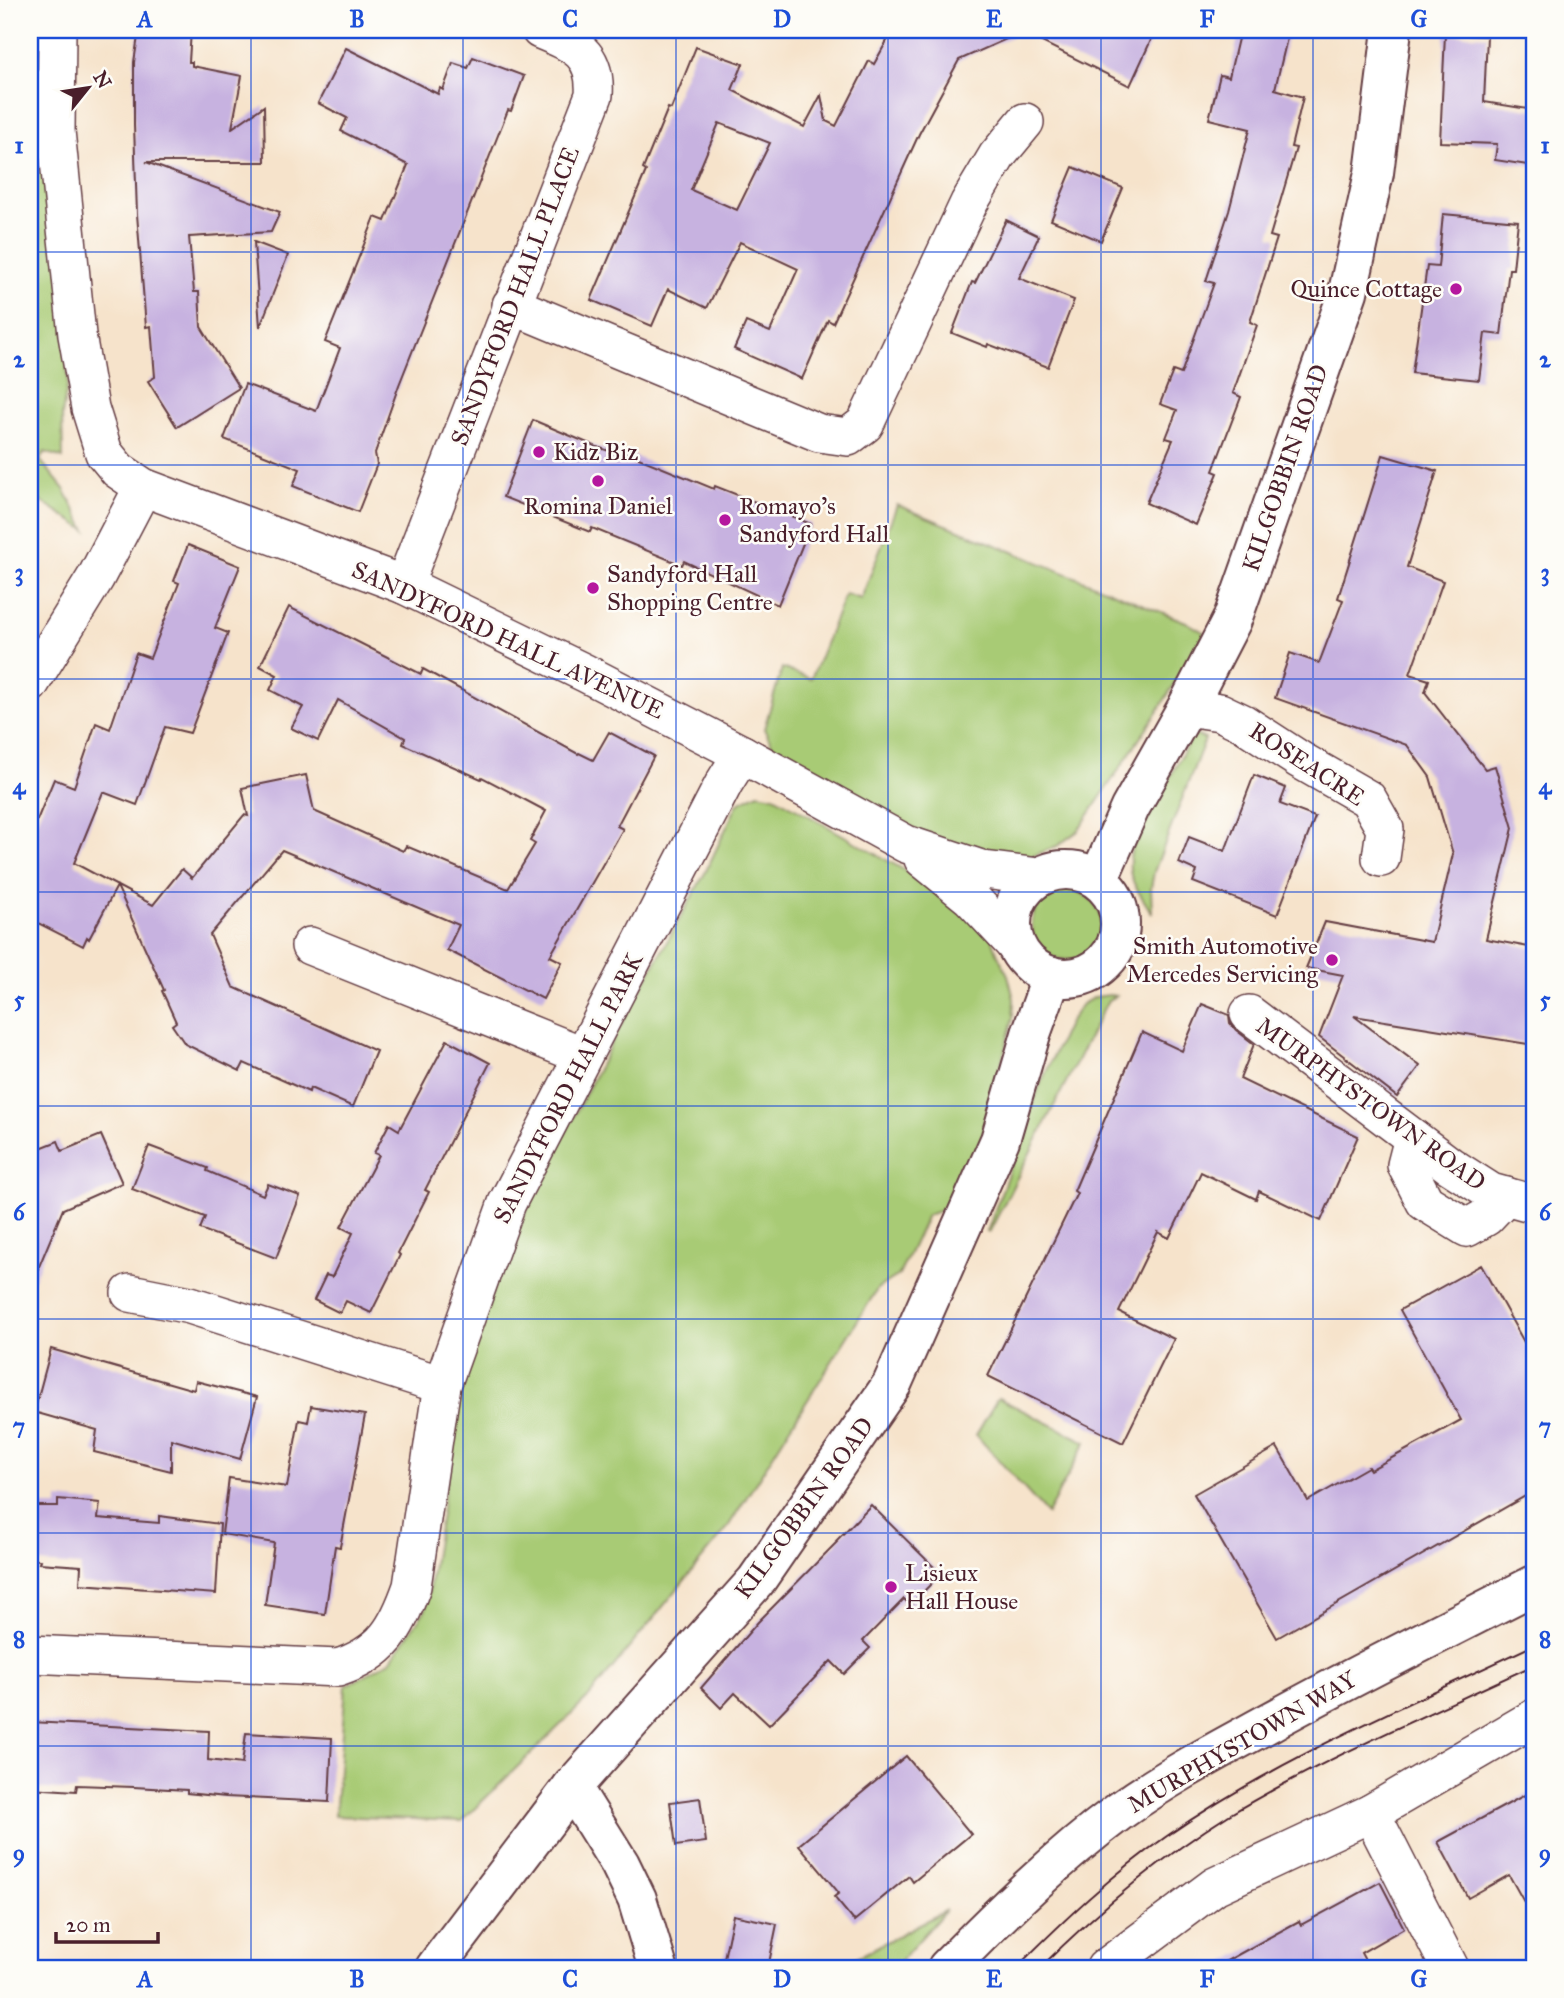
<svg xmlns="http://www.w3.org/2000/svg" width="1564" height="1998" font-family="'IM FELL Great Primer',serif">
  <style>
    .green { fill: #a8cb74; stroke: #797550; stroke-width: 2 }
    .building { fill: #c7b2e0; fill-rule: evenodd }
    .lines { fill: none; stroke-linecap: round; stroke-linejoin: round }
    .minor-casing { stroke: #643c43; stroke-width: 40 }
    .tertiary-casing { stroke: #643c43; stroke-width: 42 }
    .minor { stroke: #fff; stroke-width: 37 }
    .tertiary { stroke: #fff; stroke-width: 38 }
    .tram { stroke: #4a1f2b; stroke-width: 2 }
    .grid { fill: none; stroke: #1d4ed8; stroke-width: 2; stroke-opacity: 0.55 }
    .poi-dot { fill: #b5179e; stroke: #fdfcf7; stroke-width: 2.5 }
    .labels { text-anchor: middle; stroke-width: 5; stroke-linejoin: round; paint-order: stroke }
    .poi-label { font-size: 24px; fill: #4a1f2b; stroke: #fdfcf7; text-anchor: start }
    .street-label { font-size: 24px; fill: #4a1f2b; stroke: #fdfcf7 }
    .neatline { fill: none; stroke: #1d4ed8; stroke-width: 2.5 }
    .grid-label { font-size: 23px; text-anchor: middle; font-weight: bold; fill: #1d4ed8 }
  </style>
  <rect width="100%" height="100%" fill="#fdfcf7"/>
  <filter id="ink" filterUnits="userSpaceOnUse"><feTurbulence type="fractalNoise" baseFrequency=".0143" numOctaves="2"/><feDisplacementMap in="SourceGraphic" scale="14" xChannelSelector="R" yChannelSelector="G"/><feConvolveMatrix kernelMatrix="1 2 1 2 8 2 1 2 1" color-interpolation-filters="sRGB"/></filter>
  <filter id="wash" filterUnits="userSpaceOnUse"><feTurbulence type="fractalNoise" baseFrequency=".00686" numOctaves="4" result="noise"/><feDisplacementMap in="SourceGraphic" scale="28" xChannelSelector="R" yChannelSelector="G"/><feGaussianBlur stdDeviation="1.57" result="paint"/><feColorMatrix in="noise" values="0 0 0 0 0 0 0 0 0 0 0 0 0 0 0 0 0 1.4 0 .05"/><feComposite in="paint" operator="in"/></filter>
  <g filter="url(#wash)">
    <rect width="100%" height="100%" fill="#f6e3cb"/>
    <g class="green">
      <polygon points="30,30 48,30 68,381 62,415 63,458 45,452 40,460 64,489 86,530 30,494"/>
      <polygon points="897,505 1186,622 1205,633 1158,711 1078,831 1057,846 1016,863 919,833 789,760 775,750 764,729 782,668 811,679 845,594 861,599"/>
      <path d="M1193,734L1205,739L1154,872L1151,888L1152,914C1138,888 1124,880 1132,848Z"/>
      <polygon points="758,793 774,796 955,899 991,935 998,955 1008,975 1014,999 1013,1018 983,1136 952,1207 927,1215 899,1275 878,1288 726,1530 587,1699 462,1821 335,1816 346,1686 390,1661 426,1609 465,1363 514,1234 615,1036 705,873 738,803"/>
      <circle cx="1067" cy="925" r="35"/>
      <polygon points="1110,995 1116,996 1108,1000 989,1233 987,1232 1040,1085 1068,1024 1082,1004 1095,997"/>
      <polygon points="998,1398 1086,1442 1047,1514 976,1435"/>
      <polygon points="946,1910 894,1968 837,1968"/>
    </g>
    <g id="blocks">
      <g class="building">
        <polygon points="139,30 191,30 189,62 192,62 192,66 242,76 232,128 264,106 265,162 146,162 280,212 271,232 189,237 194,292 199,292 201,327 239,388 177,427 148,381 155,377 151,326 146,327 137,214 134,125 134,62"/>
        <path d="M893,30H1134L1152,38L1130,86L1022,32L959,60L919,134L833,323L828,320L802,379L734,349L746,322L770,332L798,269L740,242L707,308L668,289L652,326L591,300L646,171L643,169L668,108L671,109L696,47L743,64L732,90L804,127L821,95L826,121L836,126L869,61L874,64ZM719,123L770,143L737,210L691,190Z"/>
        <polygon points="1240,30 1289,30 1275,89 1303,97 1291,147 1296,148 1270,236 1277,238 1250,322 1257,325 1233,393 1241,397 1213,471 1218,473 1196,525 1146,503 1173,440 1166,438 1177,410 1160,404 1173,371 1181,374 1214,283 1206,281 1229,211 1250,129 1209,119 1220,75 1229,77"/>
        <polygon points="1445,34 1487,36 1484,102 1534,110 1534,166 1495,160 1497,144 1440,142"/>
        <polygon points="346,48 438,94 440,88 443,90 453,63 468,68 473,57 524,76 511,111 508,110 399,385 375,453 377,464 358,512 293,486 300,469 224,439 245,384 316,411 340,348 325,342 375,217 385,221 408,165 341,131 347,118 318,103"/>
        <polygon points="1073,167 1123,188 1101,241 1051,220"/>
        <polygon points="1443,214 1518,221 1513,269 1509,269 1501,335 1485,333 1479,380 1412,373 1427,266 1438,267"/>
        <polygon points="1006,220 1039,236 1019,278 1074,300 1048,367 988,344 987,347 952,333 972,282 975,283"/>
        <polygon points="254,242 288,255 260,327"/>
        <polygon points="533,420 597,447 622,455 624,452 714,489 715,486 811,524 778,605 684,561 682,565 592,528 590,532 503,497"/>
        <polygon points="1383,455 1437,471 1407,567 1443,581 1410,674 1429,680 1425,692 1485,769 1495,766 1513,828 1486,939 1534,948 1534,1045 1354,1016 1420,1066 1397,1097 1319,1037 1343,975 1306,968 1325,922 1432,942 1453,854 1430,777 1407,745 1275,698 1290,653 1319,663 1343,600 1338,598"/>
        <polygon points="188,545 240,566 215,628 228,633 190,733 165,727 137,805 103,792 74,863 153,905 182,869 192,878 244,815 248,816 242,788 306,775 314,811 403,851 406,846 508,889 535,844 530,841 546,811 482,777 481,779 403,744 405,738 338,700 318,741 291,728 303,707 270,690 277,675 260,666 289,607 421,674 423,669 578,754 579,753 593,760 609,732 654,756 617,826 623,829 550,956 562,962 543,999 447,950 459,925 282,850 210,935 233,987 376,1051 353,1107 310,1088 309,1092 244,1063 240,1071 185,1044 172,1025 176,1022 162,991 164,990 117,886 89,939 87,937 83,946 30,919 30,837 54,779 74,787 96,723 110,729 136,653 150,658 179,583 174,581"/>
        <polygon points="1254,775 1286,788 1280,804 1315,817 1277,915 1193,882 1197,871 1179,863 1189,837 1225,851"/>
        <polygon points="1202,1004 1229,1015 1230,1023 1236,1030 1254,1044 1240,1079 1358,1136 1321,1221 1259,1191 1256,1199 1201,1172 1169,1238 1158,1232 1119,1312 1174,1339 1123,1443 988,1376 1077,1193 1074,1191 1142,1032 1182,1051"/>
        <polygon points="447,1040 490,1063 425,1190 429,1192 398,1253 400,1255 371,1313 346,1301 340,1313 314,1300 326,1275 332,1277 353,1233 341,1227 379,1155 374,1153 389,1124 399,1130"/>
        <polygon points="101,1135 122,1183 63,1209 30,1288 30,1152 58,1141 62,1151"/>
        <polygon points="149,1146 208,1168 207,1171 263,1195 268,1184 300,1196 276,1258 200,1229 205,1217 132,1189"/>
        <polygon points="1481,1265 1534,1360 1534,1491 1277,1638 1194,1494 1277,1447 1308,1501 1368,1467 1370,1470 1461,1420 1400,1310"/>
        <polygon points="51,1349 194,1390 196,1381 257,1397 240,1459 171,1439 171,1471 94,1452 97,1430 34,1412"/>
        <polygon points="311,1406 365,1415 340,1547 335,1546 325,1614 265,1605 274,1543 222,1534 229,1478 287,1487 299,1420 308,1422"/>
        <polygon points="58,1499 100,1503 98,1518 159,1523 159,1516 220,1524 216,1594 80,1584 81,1566 39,1563 40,1560 30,1559 30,1506 58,1506"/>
        <polygon points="871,1505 941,1574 910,1605 904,1599 863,1641 870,1648 844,1674 831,1661 769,1725 735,1693 721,1708 701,1688 758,1622 837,1542 836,1541"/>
        <polygon points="30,1722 209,1731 208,1760 242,1764 246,1733 332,1738 329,1802 226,1797 187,1793 187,1790 134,1787 77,1785 76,1791 30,1788"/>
        <polygon points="906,1756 971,1834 913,1882 909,1876 854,1921 834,1897 839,1893 799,1845"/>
        <polygon points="1534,1790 1534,1920 1509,1875 1468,1898 1438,1842"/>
        <polygon points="700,1798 706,1842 676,1846 670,1802"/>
        <polygon points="1380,1882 1404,1928 1361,1953 1369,1968 1214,1968 1299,1921 1301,1925"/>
        <polygon points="733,1915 777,1924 768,1968 722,1968"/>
      </g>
    </g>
  </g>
  <g filter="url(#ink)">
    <use href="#blocks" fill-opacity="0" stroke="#643c43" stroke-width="2"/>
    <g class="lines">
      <g class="minor-casing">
        <g id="minor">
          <polyline points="57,30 56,131 77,335 90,408 104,453 118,470 143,487 404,585 585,673 742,754 906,844 984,870 1039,877"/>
          <polyline points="511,305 819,433 848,437 865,424 969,203 997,156 1025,122"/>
          <path d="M404,585L594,95C597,53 574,44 540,30"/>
          <polyline points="30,684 96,577 143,487"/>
          <polyline points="1187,707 1220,712 1243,723 1300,760 1368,799 1385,829 1381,858"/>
          <polyline points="923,859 971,898 1017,947"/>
          <polyline points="310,946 582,1055"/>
          <polyline points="1249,1014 1449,1165 1491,1192 1534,1204"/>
          <polyline points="1413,1138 1406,1165 1425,1202 1467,1228 1486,1217 1506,1196"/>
          <polyline points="130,1293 190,1305 442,1385"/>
          <path d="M30,1654L338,1668C383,1653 397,1629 412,1586L442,1385L507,1203L724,783L742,754"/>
          <polyline points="1371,1813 1450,1968"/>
          <polyline points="1105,1968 1215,1886 1371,1813 1534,1718"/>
        </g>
      </g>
      <g class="tertiary-casing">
        <g id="tertiary">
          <circle cx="1066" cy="924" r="54"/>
          <polyline points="1098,880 1130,808 1187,707 1232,620 1348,292 1374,173 1392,30"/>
          <polyline points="572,1787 620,1864 637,1899 658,1968"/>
          <polyline points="435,1968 572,1787 756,1581 892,1384 1000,1140 1031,1034 1052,976"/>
          <path d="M947,1968C1002,1912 1057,1858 1120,1811C1167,1777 1219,1750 1270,1722C1357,1674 1446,1630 1534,1585"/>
        </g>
      </g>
      <use href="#minor" class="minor"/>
      <use href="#tertiary" class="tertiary"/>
      <g class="tram">
        <path d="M1016,1968C1063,1921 1112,1874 1167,1836C1280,1757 1410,1704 1534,1645"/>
        <path d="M1040,1968C1097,1911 1160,1858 1229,1815C1326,1757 1432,1713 1534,1665"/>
      </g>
    </g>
  </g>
  <path class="grid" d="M251,30V1968M463,30V1968M676,30V1968M888,30V1968M1101,30V1968M1313,30V1968M30,252H1534M30,465H1534M30,679H1534M30,892H1534M30,1106H1534M30,1319H1534M30,1533H1534M30,1746H1534"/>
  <g class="poi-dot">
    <circle cx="1456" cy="289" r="7"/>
    <circle cx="539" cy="452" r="7"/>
    <circle cx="598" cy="481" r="7"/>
    <circle cx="725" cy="520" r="7"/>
    <circle cx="593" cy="588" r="7"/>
    <circle cx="1332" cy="960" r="7"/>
    <circle cx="891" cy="1587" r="7"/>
  </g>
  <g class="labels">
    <g class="poi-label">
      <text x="1442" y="297" text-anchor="end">Quince Cottage</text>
      <text x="553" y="460">Kidz Biz</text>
      <text x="598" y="514" text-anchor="middle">Romina Daniel</text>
      <text x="739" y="514">Romayo's<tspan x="739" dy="28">Sandyford Hall</tspan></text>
      <text x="607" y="582">Sandyford Hall<tspan x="607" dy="28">Shopping Centre</tspan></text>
      <text x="1318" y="954" text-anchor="end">Smith Automotive<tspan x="1318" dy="28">Mercedes Servicing</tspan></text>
      <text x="905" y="1581">Lisieux<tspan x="905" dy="28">Hall House</tspan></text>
    </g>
    <g class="street-label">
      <text transform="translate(515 296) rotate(-69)" y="8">SANDYFORD HALL PLACE</text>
      <text transform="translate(1285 468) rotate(-71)" y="8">KILGOBBIN ROAD</text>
      <text transform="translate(508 640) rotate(25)" y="8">SANDYFORD HALL AVENUE</text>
      <text transform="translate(1307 764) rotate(33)" y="8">ROSEACRE</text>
      <text transform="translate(568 1088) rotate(-63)" y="8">SANDYFORD HALL PARK</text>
      <text transform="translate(1371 1104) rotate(36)" y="8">MURPHYSTOWN ROAD</text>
      <text transform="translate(804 1508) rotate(-54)" y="8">KILGOBBIN ROAD</text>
      <text transform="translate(1242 1742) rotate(-30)" y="8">MURPHYSTOWN WAY</text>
    </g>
  </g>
  <rect width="1564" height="1998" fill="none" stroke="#fdfcf7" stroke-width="77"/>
  <g transform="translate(88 88) rotate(60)" stroke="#fdfcf7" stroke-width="5" paint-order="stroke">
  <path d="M0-5L12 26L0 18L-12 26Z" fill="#4a1f2b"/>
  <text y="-10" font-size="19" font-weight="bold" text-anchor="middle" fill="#4a1f2b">N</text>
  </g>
  <path d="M56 1932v10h102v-10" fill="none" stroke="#4a1f2b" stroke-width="3.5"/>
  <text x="66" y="1932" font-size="21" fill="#4a1f2b" stroke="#fdfcf7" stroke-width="5" paint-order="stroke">20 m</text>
  <rect x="38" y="38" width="1488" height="1922" class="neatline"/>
  <g class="grid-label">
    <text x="145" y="27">A</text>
    <text x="357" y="27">B</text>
    <text x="570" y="27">C</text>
    <text x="782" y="27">D</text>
    <text x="994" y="27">E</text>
    <text x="1207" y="27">F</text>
    <text x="1419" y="27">G</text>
    <text x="19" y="153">1</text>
    <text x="1545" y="153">1</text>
    <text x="19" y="367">2</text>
    <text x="1545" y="367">2</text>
    <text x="19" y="580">3</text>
    <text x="1545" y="580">3</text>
    <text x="19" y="794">4</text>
    <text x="1545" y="794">4</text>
    <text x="19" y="1007">5</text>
    <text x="1545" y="1007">5</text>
    <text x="19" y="1220">6</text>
    <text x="1545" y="1220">6</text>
    <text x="19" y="1434">7</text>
    <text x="1545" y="1434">7</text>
    <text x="19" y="1647">8</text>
    <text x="1545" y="1647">8</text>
    <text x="19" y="1861">9</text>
    <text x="1545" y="1861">9</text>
    <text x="145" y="1987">A</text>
    <text x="357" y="1987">B</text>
    <text x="570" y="1987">C</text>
    <text x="782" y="1987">D</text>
    <text x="994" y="1987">E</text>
    <text x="1207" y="1987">F</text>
    <text x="1419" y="1987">G</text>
  </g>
</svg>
